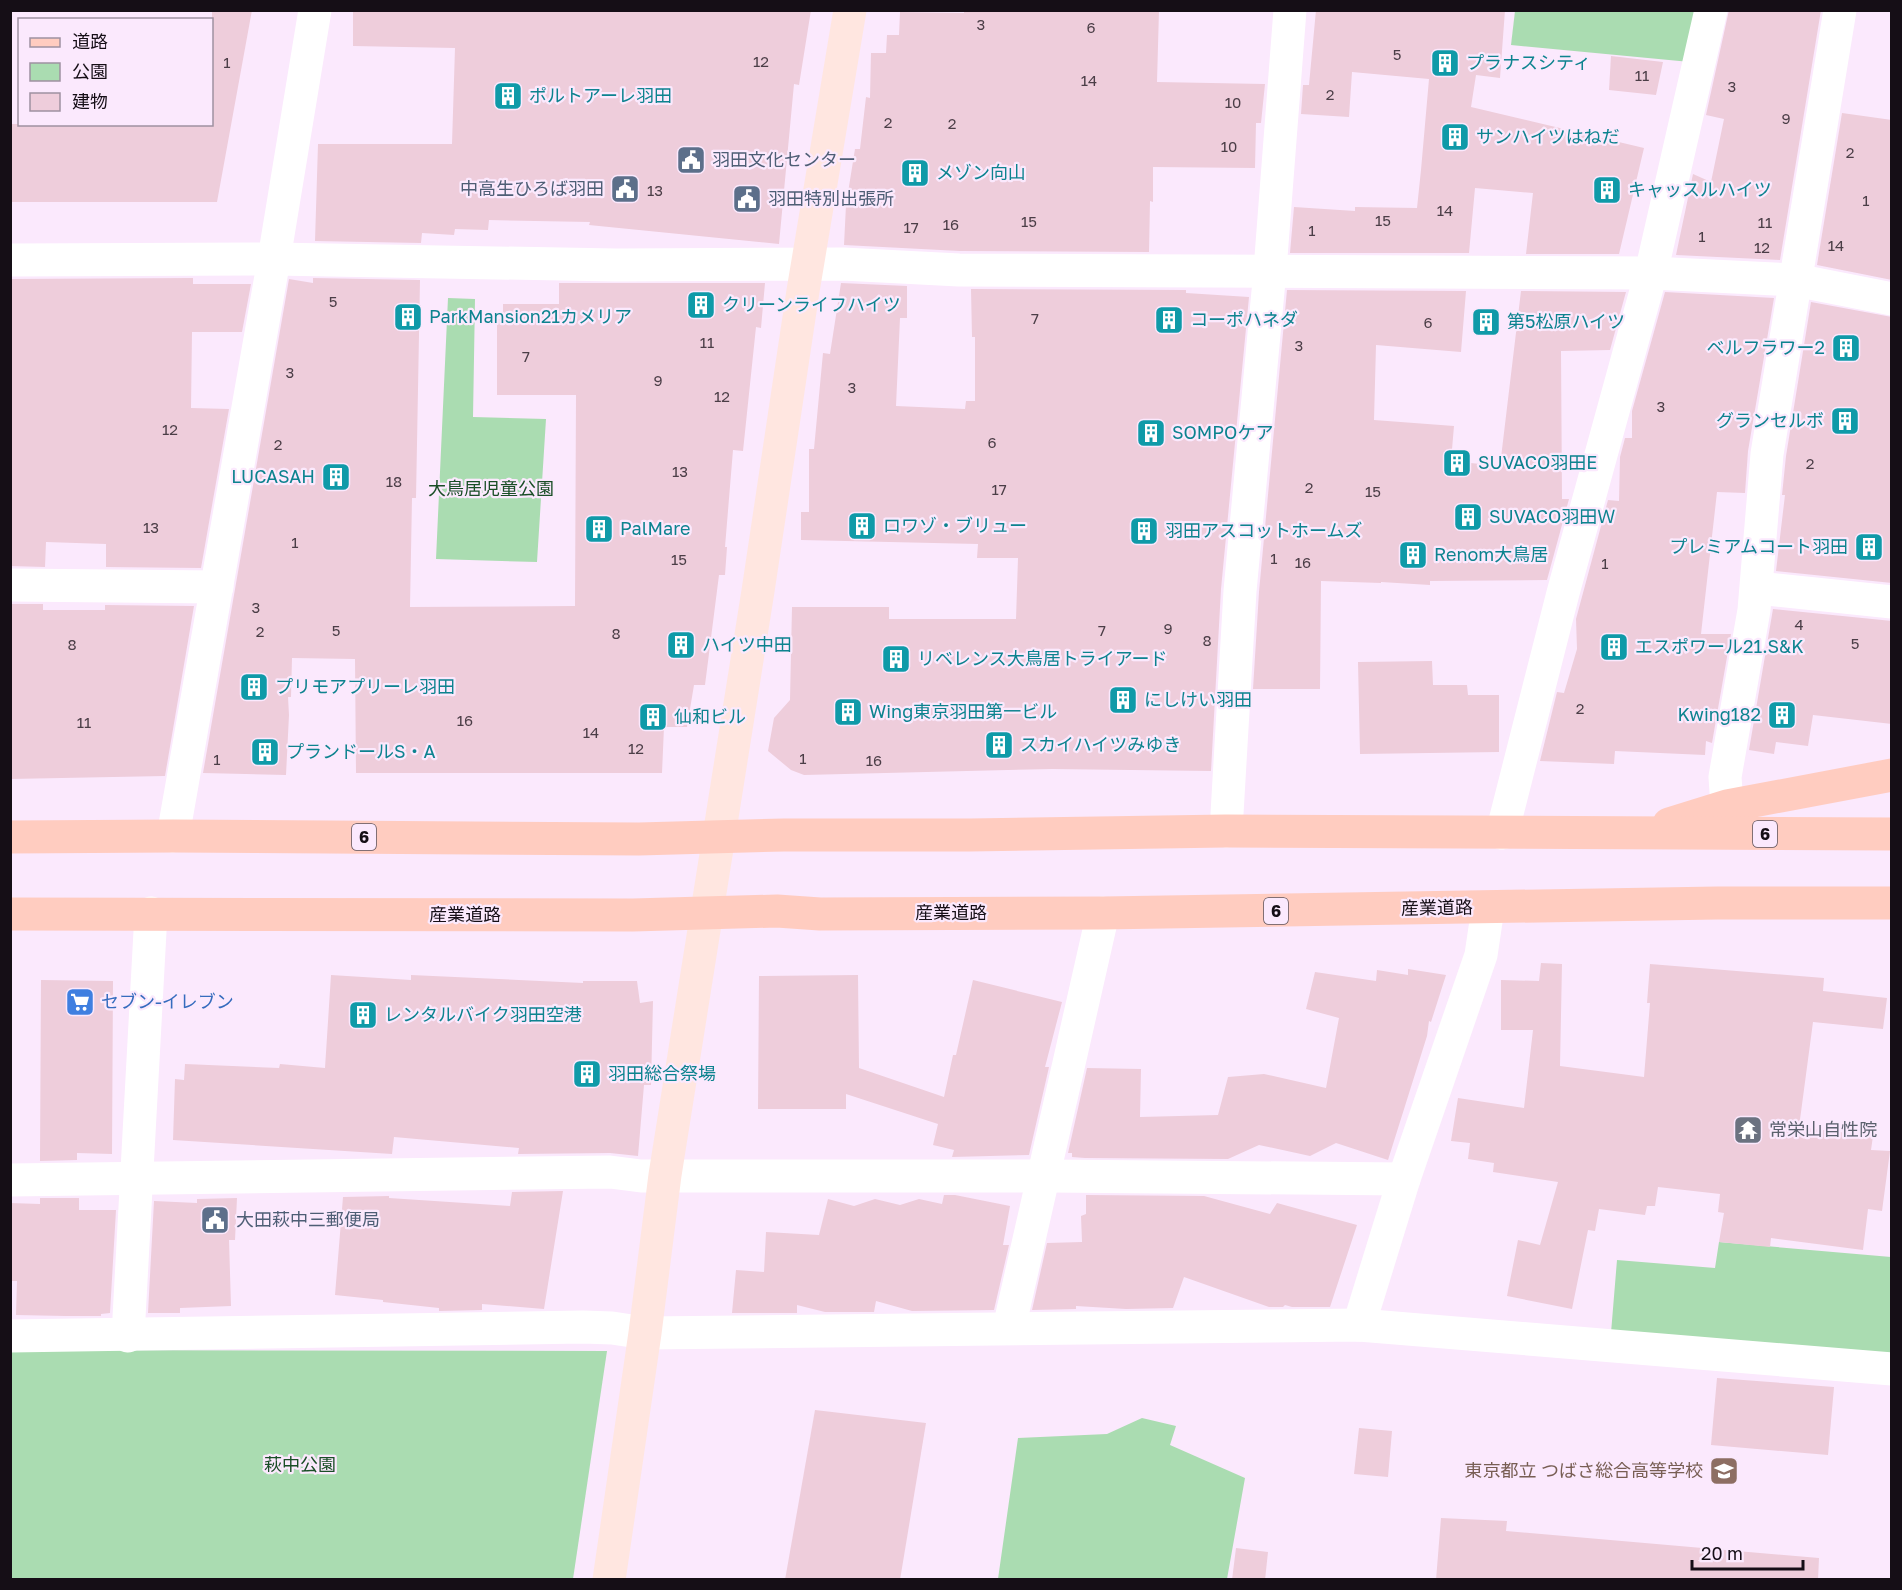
<svg xmlns="http://www.w3.org/2000/svg" width="1902" height="1590" font-family="'Golos Text','Noto Sans JP',sans-serif">
  <style>
    .green { fill: #aadcb1 }
    .building { fill: #eecddb }
    .lines { fill: none; stroke-linecap: round; stroke-linejoin: round }
    .street { stroke: #fff; stroke-width: 33 }
    .secondary { stroke: #ffe6e0; stroke-width: 33 }
    .primary { stroke: #ffccc0; stroke-width: 33 }
    .labels { text-anchor: middle; stroke-width: 4.5; stroke-linejoin: round; paint-order: stroke }
    .number-label { font-size: 15px; fill: #4b3e47 }
    .shield { fill: #fbe9fd; stroke: #5a505b; stroke-width: 1.5 }
    .shield-label { font-size: 16px; font-weight: bold; fill: #150e16 }
    .culture-label { font-size: 18px; fill: #0d838f; stroke: #fbe9fd; text-anchor: start }
    .service-label { font-size: 18px; fill: #4e5e75; stroke: #fbe9fd; text-anchor: start }
    .park-label { font-size: 18px; fill: #194e26; stroke: #fbe9fd }
    .street-label { font-size: 18px; fill: #150e16; stroke: #fbe9fd }
    .shop-label { font-size: 18px; fill: #366cbe; stroke: #fbe9fd; text-anchor: start }
    .worship-label { font-size: 18px; fill: #5b616d; stroke: #fbe9fd; text-anchor: start }
    .education-label { font-size: 18px; fill: #785e54; stroke: #fbe9fd; text-anchor: end }
  </style>
  <rect width="100%" height="100%" fill="#fbe9fd"/>
  <g class="green">
    <polygon points="1698,10 1690,62 1511,45 1515,11"/>
    <polygon points="448,298 475,299 473,417 546,419 537,562 436,559"/>
    <polygon points="1719,1242 1891,1257 1891,1355 1611,1333 1617,1260 1715,1268"/>
    <polygon points="11,1350 607,1351 573,1579 11,1580"/>
    <polygon points="1142,1418 1176,1426 1170,1445 1245,1478 1227,1579 998,1579 1018,1438 1107,1434"/>
  </g>
  <g class="building">
    <polygon points="212,10 252,10 217,202 10,202 10,124 212,124"/>
    <polygon points="353,10 811,10 799,85 794,84 779,244 589,225 590,222 489,220 488,230 455,229 454,235 422,233 421,243 315,241 318,144 452,144 455,48 353,46"/>
    <polygon points="964,10 1159,10 1157,82 1265,84 1261,123 1256,123 1255,168 1153,167 1153,202 1150,201 1149,252 960,251 844,245 846,205 855,149 860,149 866,97 870,98 871,53 886,53 887,35 899,35 900,12 964,13"/>
    <polygon points="1316,10 1505,10 1500,78 1476,75 1471,107 1644,148 1619,254 1526,254 1533,193 1475,188 1469,253 1290,253 1294,207 1355,211 1355,207 1417,208 1421,170 1429,79 1352,72 1349,117 1301,114 1303,85 1309,85"/>
    <polygon points="1729,10 1821,10 1780,260 1676,255 1693,174 1711,182 1724,119 1706,115"/>
    <polygon points="1611,56 1663,62 1656,95 1609,90"/>
    <polygon points="1842,113 1892,120 1892,280 1817,265"/>
    <polygon points="193,278 193,284 251,284 242,332 192,332 191,408 229,409 201,568 106,567 106,544 46,542 45,567 10,566 10,279"/>
    <polygon points="313,278 420,280 416,498 412,498 410,607 575,606 576,395 497,395 497,319 503,319 503,304 559,304 559,283 765,283 761,328 756,327 743,451 733,450 725,547 727,547 725,575 719,575 705,685 694,685 687,727 664,727 662,773 356,773 355,659 292,658 291,697 288,697 289,715 286,775 203,773 289,279 313,283"/>
    <polygon points="841,283 907,286 907,318 900,318 896,406 965,409 966,401 975,401 975,337 972,337 971,289 1186,290 1186,293 1249,297 1221,589 1211,771 1052,769 804,775 791,770 768,751 774,718 790,700 792,607 889,607 889,619 1016,619 1018,558 977,558 978,544 801,540 801,512 809,512 809,449 814,449 823,353 830,354"/>
    <polygon points="1287,290 1466,291 1461,352 1376,345 1374,420 1454,426 1451,461 1500,466 1521,291 1626,292 1610,350 1561,351 1562,499 1569,499 1547,580 1430,581 1430,585 1381,582 1381,583 1321,581 1320,689 1253,689 1259,592"/>
    <polygon points="1665,292 1774,298 1748,451 1745,493 1717,492 1701,634 1731,634 1712,743 1706,741 1705,755 1615,751 1614,764 1540,761 1557,692 1564,693 1577,649 1576,619 1608,500 1619,501 1620,457 1625,438 1632,438 1632,411"/>
    <polygon points="1811,302 1892,317 1892,583 1776,571 1785,495 1782,495 1786,456"/>
    <polygon points="10,604 43,604 43,610 105,610 105,605 194,606 165,776 10,779"/>
    <polygon points="1773,609 1892,621 1892,724 1813,715 1808,746 1776,742 1774,754 1749,750"/>
    <polygon points="1432,661 1433,685 1467,685 1468,695 1499,695 1499,752 1360,754 1358,662"/>
    <polygon points="1541,963 1562,964 1560,1066 1644,1077 1650,1003 1647,1003 1650,964 1824,978 1823,991 1887,998 1883,1029 1813,1022 1799,1127 1873,1136 1871,1150 1890,1151 1882,1211 1868,1209 1863,1250 1771,1238 1770,1247 1719,1242 1724,1213 1718,1212 1720,1194 1658,1187 1655,1206 1647,1206 1645,1215 1599,1209 1595,1231 1588,1230 1572,1309 1507,1296 1518,1240 1540,1245 1558,1182 1493,1172 1494,1163 1468,1159 1470,1143 1451,1141 1458,1098 1524,1108 1533,1030 1501,1030 1501,980 1539,981"/>
    <polygon points="1408,969 1446,975 1431,1022 1429,1021 1427,1036 1388,1160 1336,1143 1310,1156 1259,1145 1228,1159 1085,1158 1072,1157 1072,1153 1068,1153 1087,1068 1141,1069 1140,1117 1218,1115 1228,1077 1264,1074 1326,1088 1339,1018 1306,1009 1315,972 1376,981 1377,970 1408,975"/>
    <polygon points="331,975 411,980 411,975 583,983 583,981 637,981 640,1003 653,1001 651,1085 644,1085 638,1156 610,1153 518,1154 519,1148 394,1137 392,1154 173,1140 175,1079 184,1080 185,1064 279,1068 280,1064 325,1068"/>
    <polygon points="858,975 859,1068 944,1097 953,1055 956,1055 973,980 1062,1002 1045,1067 1049,1067 1029,1155 952,1157 954,1150 933,1145 938,1124 846,1094 846,1109 758,1109 759,976"/>
    <polygon points="41,980 113,981 112,1154 77,1153 77,1160 40,1161"/>
    <polygon points="563,1191 544,1309 482,1304 482,1310 439,1311 439,1308 383,1302 383,1300 335,1295 343,1197 389,1196 389,1198 510,1206 512,1192"/>
    <polygon points="944,1195 955,1195 1010,1206 1003,1245 1009,1245 994,1310 912,1311 876,1301 874,1312 825,1312 797,1305 797,1313 732,1313 736,1270 764,1272 766,1232 819,1235 828,1199 854,1206 875,1199 900,1205 919,1199 942,1204"/>
    <polygon points="1086,1195 1204,1196 1270,1214 1277,1203 1357,1225 1330,1307 1292,1307 1285,1305 1283,1307 1269,1307 1184,1277 1173,1308 1126,1309 1076,1306 1076,1309 1032,1310 1047,1243 1082,1242 1081,1216 1086,1214"/>
    <polygon points="40,1198 79,1198 79,1210 116,1210 110,1313 101,1314 101,1316 66,1316 16,1315 17,1281 10,1281 10,1203 40,1204"/>
    <polygon points="237,1198 235,1240 229,1240 231,1306 180,1308 180,1313 148,1313 154,1201 197,1203 197,1199"/>
    <polygon points="1717,1378 1834,1387 1828,1455 1711,1445"/>
    <polygon points="815,1410 926,1423 900,1580 785,1580"/>
    <polygon points="1359,1428 1392,1431 1388,1477 1354,1474"/>
    <polygon points="1441,1518 1507,1521 1506,1531 1819,1558 1818,1580 1436,1580"/>
    <polygon points="1236,1548 1268,1552 1265,1580 1232,1580"/>
  </g>
  <g class="lines">
    <g class="street">
      <polyline points="10,260 274,259 616,265 843,264 959,270 1651,273 1795,280 1892,299"/>
      <polyline points="10,585 217,587"/>
      <polyline points="1757,588 1892,602"/>
      <polyline points="1727,806 1725,777 1754,610 1767,454 1840,10"/>
      <polyline points="1226,831 1240,591 1270,270 1290,10"/>
      <polyline points="1502,833 1563,593 1651,273 1711,10"/>
      <polyline points="173,836 274,259 315,10"/>
      <polyline points="10,1180 610,1172 641,1176 1049,1176 1404,1179"/>
      <polyline points="1359,1325 1404,1179 1481,955 1488,908"/>
      <polyline points="1009,1328 1103,913"/>
      <polyline points="10,1336 583,1327 612,1328 645,1333 1359,1325 1892,1369"/>
      <polyline points="128,1336 151,913"/>
    </g>
    <polyline class="secondary" points="609,1580 645,1333 665,1175 758,591 803,291 850,10"/>
    <g class="primary">
      <polyline points="1669,824 1727,806 1892,775"/>
      <polyline points="10,837 173,836 639,839 784,835 970,835 1226,831 1892,834"/>
      <polyline points="10,914 633,915 777,911 820,914 1103,913 1717,903 1892,903"/>
    </g>
  </g>
  <defs>
    <g id="building-square" transform="scale(1.5)"><rect x="-9" y="-9" width="18" height="18" rx="4" fill="#0f9aa8" stroke="#fbe9fd"/><path d="M-4-6H4V6H1V3H-1V6H-4ZM-2.5-4.3h1.7v1.8h-1.7ZM.8-4.3h1.7v1.8H.8ZM-2.5-1h1.7V.8h-1.7ZM.8-1h1.7V.8H.8Z" fill="#fff"/></g>
    <g id="civic-square" transform="scale(1.5)"><rect x="-9" y="-9" width="18" height="18" rx="4" fill="#5c6f8a" stroke="#fbe9fd"/><path d="M-.6-6.5H3V-4.5H.6V-3L4-1V1h2V6H-6V1h2V-1L-.6-3ZM-1.2 2.5V6h2.4V2.5Z" fill="#fff"/></g>
    <g id="supermarket-square" transform="scale(1.5)"><rect x="-9" y="-9" width="18" height="18" rx="4" fill="#3f7fe0" stroke="#fbe9fd"/><path d="M-6-5.5h2.5l.6 2H6L4.5 2H-2.5L-4.4-4H-6ZM-1.5 3.2a1.3 1.3 0 1 0 .1 0ZM3 3.2a1.3 1.3 0 1 0 .1 0Z" fill="#fff"/></g>
    <g id="temple-square" transform="scale(1.5)"><rect x="-9" y="-9" width="18" height="18" rx="4" fill="#6b7280" stroke="#fbe9fd"/><path d="M0-6L5-2H3V0L6.5 2.5H4V6H1.5V3h-3V6H-4V2.5H-6.5L-3 0V-2H-5Z" fill="#fff"/></g>
    <g id="school-square" transform="scale(1.5)"><rect x="-9" y="-9" width="18" height="18" rx="4" fill="#8d6e63" stroke="#fbe9fd"/><path d="M0-5L7-2L0 1L-7-2ZM-4 1L0 2.5L4 1V4Q0 6-4 4Z" fill="#fff"/></g>
  </defs>
  <g fill-rule="evenodd">
    <use href="#building-square" x="1445" y="63"/>
    <use href="#building-square" x="508" y="96"/>
    <use href="#building-square" x="1455" y="137"/>
    <use href="#civic-square" x="691" y="160"/>
    <use href="#building-square" x="915" y="173"/>
    <use href="#civic-square" x="625" y="189"/>
    <use href="#building-square" x="1607" y="190"/>
    <use href="#civic-square" x="747" y="199"/>
    <use href="#building-square" x="701" y="305"/>
    <use href="#building-square" x="408" y="317"/>
    <use href="#building-square" x="1169" y="320"/>
    <use href="#building-square" x="1486" y="322"/>
    <use href="#building-square" x="1846" y="348"/>
    <use href="#building-square" x="1845" y="421"/>
    <use href="#building-square" x="1151" y="433"/>
    <use href="#building-square" x="1457" y="463"/>
    <use href="#building-square" x="336" y="477"/>
    <use href="#building-square" x="1468" y="517"/>
    <use href="#building-square" x="862" y="526"/>
    <use href="#building-square" x="599" y="529"/>
    <use href="#building-square" x="1144" y="531"/>
    <use href="#building-square" x="1869" y="547"/>
    <use href="#building-square" x="1413" y="555"/>
    <use href="#building-square" x="681" y="645"/>
    <use href="#building-square" x="1614" y="647"/>
    <use href="#building-square" x="896" y="659"/>
    <use href="#building-square" x="254" y="687"/>
    <use href="#building-square" x="1123" y="700"/>
    <use href="#building-square" x="848" y="712"/>
    <use href="#building-square" x="1782" y="715"/>
    <use href="#building-square" x="653" y="717"/>
    <use href="#building-square" x="999" y="745"/>
    <use href="#building-square" x="265" y="752"/>
    <use href="#supermarket-square" x="80" y="1002"/>
    <use href="#building-square" x="363" y="1015"/>
    <use href="#building-square" x="587" y="1074"/>
    <use href="#temple-square" x="1748" y="1130"/>
    <use href="#civic-square" x="215" y="1220"/>
    <use href="#school-square" x="1724" y="1471"/>
  </g>
  <g class="labels">
    <g class="number-label">
      <text x="981" y="30">3</text>
      <text x="1091" y="33">6</text>
      <text x="1397" y="60">5</text>
      <text x="761" y="67">12</text>
      <text x="227" y="68">1</text>
      <text x="1642" y="81">11</text>
      <text x="1089" y="86">14</text>
      <text x="1732" y="92">3</text>
      <text x="1330" y="100">2</text>
      <text x="1233" y="108">10</text>
      <text x="1786" y="124">9</text>
      <text x="888" y="128">2</text>
      <text x="952" y="129">2</text>
      <text x="1229" y="152">10</text>
      <text x="1850" y="158">2</text>
      <text x="655" y="196">13</text>
      <text x="1866" y="206">1</text>
      <text x="1445" y="216">14</text>
      <text x="1383" y="226">15</text>
      <text x="1029" y="227">15</text>
      <text x="1765" y="228">11</text>
      <text x="951" y="230">16</text>
      <text x="911" y="233">17</text>
      <text x="1312" y="236">1</text>
      <text x="1702" y="242">1</text>
      <text x="1836" y="251">14</text>
      <text x="1762" y="253">12</text>
      <text x="333" y="307">5</text>
      <text x="1035" y="324">7</text>
      <text x="1428" y="328">6</text>
      <text x="707" y="348">11</text>
      <text x="1299" y="351">3</text>
      <text x="526" y="362">7</text>
      <text x="290" y="378">3</text>
      <text x="658" y="386">9</text>
      <text x="852" y="393">3</text>
      <text x="722" y="402">12</text>
      <text x="1661" y="412">3</text>
      <text x="170" y="435">12</text>
      <text x="992" y="448">6</text>
      <text x="278" y="450">2</text>
      <text x="1810" y="469">2</text>
      <text x="680" y="477">13</text>
      <text x="394" y="487">18</text>
      <text x="1309" y="493">2</text>
      <text x="999" y="495">17</text>
      <text x="1373" y="497">15</text>
      <text x="151" y="533">13</text>
      <text x="295" y="548">1</text>
      <text x="1274" y="564">1</text>
      <text x="679" y="565">15</text>
      <text x="1303" y="568">16</text>
      <text x="1605" y="569">1</text>
      <text x="256" y="613">3</text>
      <text x="1799" y="630">4</text>
      <text x="1168" y="634">9</text>
      <text x="336" y="636">5</text>
      <text x="1102" y="636">7</text>
      <text x="260" y="637">2</text>
      <text x="616" y="639">8</text>
      <text x="1207" y="646">8</text>
      <text x="1855" y="649">5</text>
      <text x="72" y="650">8</text>
      <text x="1580" y="714">2</text>
      <text x="465" y="726">16</text>
      <text x="84" y="728">11</text>
      <text x="591" y="738">14</text>
      <text x="636" y="754">12</text>
      <text x="803" y="764">1</text>
      <text x="217" y="765">1</text>
      <text x="874" y="766">16</text>
    </g>
    <g class="shield">
      <rect x="1753" y="821" width="24" height="26" rx="4.5"/>
      <rect x="352" y="824" width="24" height="26" rx="4.5"/>
      <rect x="1264" y="898" width="24" height="26" rx="4.5"/>
    </g>
    <g class="shield-label">
      <text x="1765" y="840">6</text>
      <text x="364" y="843">6</text>
      <text x="1276" y="917">6</text>
    </g>
    <g class="culture-label">
      <text x="1466" y="69">プラナスシティ</text>
      <text x="529" y="102">ポルトアーレ羽田</text>
      <text x="1476" y="143">サンハイツはねだ</text>
      <text x="936" y="179">メゾン向山</text>
      <text x="1628" y="196">キャッスルハイツ</text>
      <text x="722" y="311">クリーンライフハイツ</text>
      <text x="429" y="323">ParkMansion21カメリア</text>
      <text x="1190" y="326">コーポハネダ</text>
      <text x="1507" y="328">第5松原ハイツ</text>
      <text x="1825" y="354" text-anchor="end">ベルフラワー2</text>
      <text x="1824" y="427" text-anchor="end">グランセルボ</text>
      <text x="1172" y="439">SOMPOケア</text>
      <text x="1478" y="469">SUVACO羽田E</text>
      <text x="315" y="483" text-anchor="end">LUCASAH</text>
      <text x="1489" y="523">SUVACO羽田Ｗ</text>
      <text x="883" y="532">ロワゾ・ブリュー</text>
      <text x="620" y="535">PalMare</text>
      <text x="1165" y="537">羽田アスコットホームズ</text>
      <text x="1848" y="553" text-anchor="end">プレミアムコート羽田</text>
      <text x="1434" y="561">Renom大鳥居</text>
      <text x="702" y="651">ハイツ中田</text>
      <text x="1635" y="653">エスポワール21.S&amp;K</text>
      <text x="917" y="665">リベレンス大鳥居トライアード</text>
      <text x="275" y="693">プリモアプリーレ羽田</text>
      <text x="1144" y="706">にしけい羽田</text>
      <text x="869" y="718">Wing東京羽田第一ビル</text>
      <text x="1761" y="721" text-anchor="end">Kwing182</text>
      <text x="674" y="723">仙和ビル</text>
      <text x="1020" y="751">スカイハイツみゆき</text>
      <text x="286" y="758">プランドールS・A</text>
      <text x="384" y="1021">レンタルバイク羽田空港</text>
      <text x="608" y="1080">羽田総合祭場</text>
    </g>
    <g class="service-label">
      <text x="712" y="166">羽田文化センター</text>
      <text x="604" y="195" text-anchor="end">中高生ひろば羽田</text>
      <text x="768" y="205">羽田特別出張所</text>
      <text x="236" y="1226">大田萩中三郵便局</text>
    </g>
    <g class="park-label">
      <text x="491" y="495">大鳥居児童公園</text>
      <text x="300" y="1471">萩中公園</text>
    </g>
    <g class="street-label">
      <text transform="translate(1437 908) rotate(-1)" y="6">産業道路</text>
      <text x="951" y="919">産業道路</text>
      <text x="465" y="921">産業道路</text>
    </g>
    <g class="shop-label">
      <text x="101" y="1008">セブン-イレブン</text>
    </g>
    <g class="worship-label">
      <text x="1769" y="1136">常栄山自性院</text>
    </g>
    <g class="education-label">
      <text x="1703" y="1477">東京都立 つばさ総合高等学校</text>
    </g>
  </g>
  <rect width="1902" height="1590" fill="none" stroke="#150e16" stroke-width="24"/>
  <rect x="18" y="18" width="195" height="108" fill="#fbe9fd" stroke="#9f91a1" stroke-width="1.5"/>
  <rect x="30" y="38" width="30" height="9" fill="#ffccc0" stroke="#9f91a1" stroke-width="1.5"/>
  <text x="72" y="48" font-size="18" fill="#150e16">道路</text>
  <rect x="30" y="63" width="30" height="18" fill="#aadcb1" stroke="#9f91a1" stroke-width="1.5"/>
  <text x="72" y="78" font-size="18" fill="#150e16">公園</text>
  <rect x="30" y="93" width="30" height="18" fill="#eecddb" stroke="#9f91a1" stroke-width="1.5"/>
  <text x="72" y="108" font-size="18" fill="#150e16">建物</text>
  <path d="M1692 1560v9h111v-9" fill="none" stroke="#150e16" stroke-width="3"/>
  <text x="1701" y="1560" font-size="18" fill="#150e16" stroke="#fbe9fd" stroke-width="4.5" paint-order="stroke">20 m</text>
</svg>
